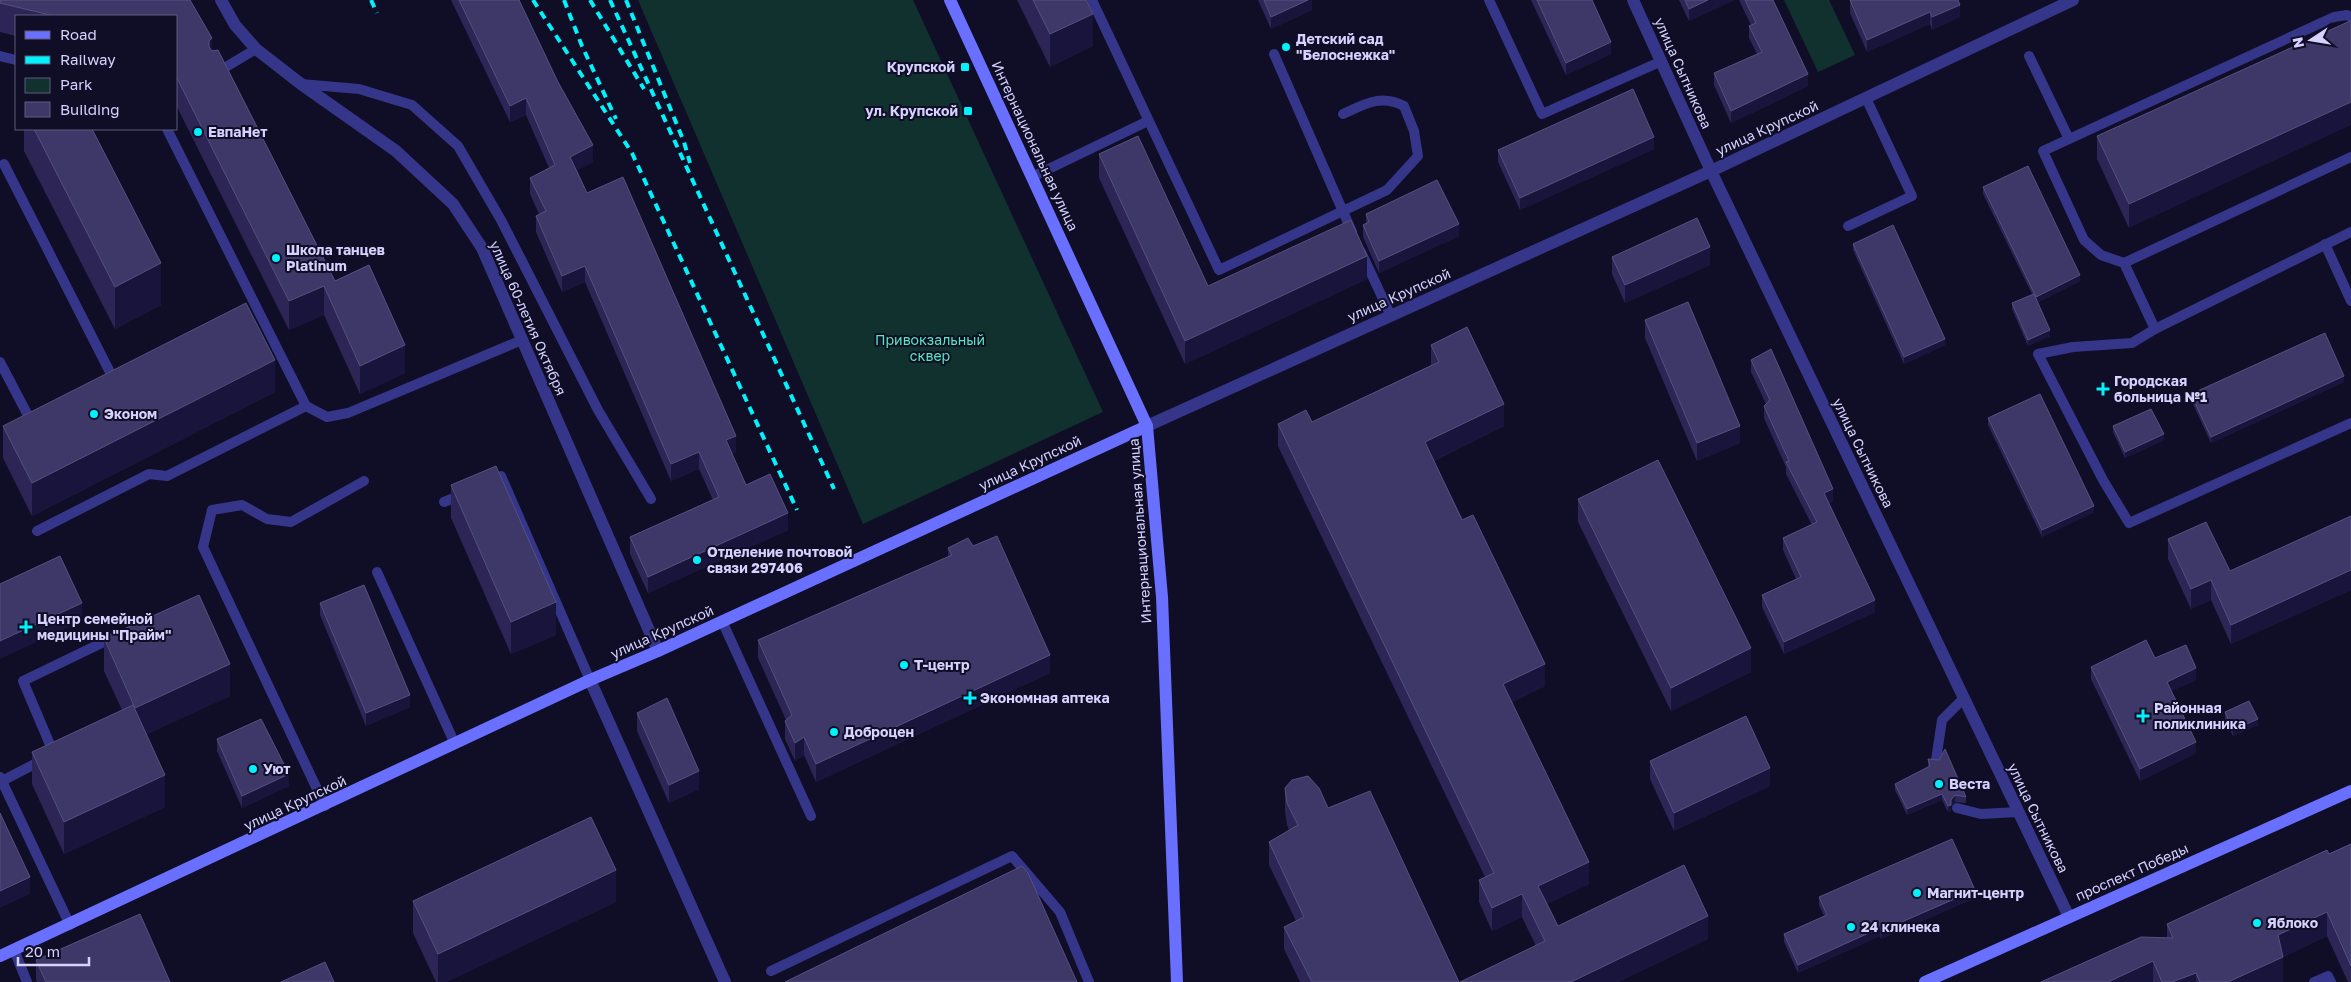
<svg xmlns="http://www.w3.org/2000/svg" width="2351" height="982" font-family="'Golos Text',sans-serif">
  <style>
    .green { fill: #10312d }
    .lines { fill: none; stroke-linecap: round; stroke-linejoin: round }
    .lane { stroke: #353689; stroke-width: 10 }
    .street { stroke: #353689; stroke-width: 12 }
    .secondary { stroke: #696fff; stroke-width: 12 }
    .rail { stroke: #00f3fd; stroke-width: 4; stroke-dasharray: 8 6; stroke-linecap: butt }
    .wall { fill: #2c2556 }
    .shaded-wall { fill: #19143b }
    .building { fill: #3e3868; stroke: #565080 }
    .poi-dot { fill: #00f3fd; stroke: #100d26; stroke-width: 2 }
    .labels { text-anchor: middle; stroke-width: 4; stroke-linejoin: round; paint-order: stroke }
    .poi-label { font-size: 14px; font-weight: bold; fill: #d5d2ff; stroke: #100d26; text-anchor: start }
    .street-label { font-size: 14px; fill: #d5d2ff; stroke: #100d26 }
    .park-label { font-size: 14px; fill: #55e8bb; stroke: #100d26 }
  </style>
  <rect width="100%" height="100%" fill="#100d26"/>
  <g class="green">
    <polygon points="638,0 913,0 1103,412 863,524"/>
    <polygon points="1784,0 1829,0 1855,55 1818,72"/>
  </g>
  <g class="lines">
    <g class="lane">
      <path d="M1092,0L1219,270L1387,190L1418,156L1414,131L1404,106C1381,94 1365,104 1343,114"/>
      <polyline points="1489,0 1542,114 1662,61"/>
      <polyline points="2351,17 2347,15 2334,17 2043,151 2084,240 2101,255 2124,263 2155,329 2351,232"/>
      <polyline points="1274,54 1352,232"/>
      <polyline points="0,56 16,60"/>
      <polyline points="2029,56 2069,139"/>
      <polyline points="216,73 256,49"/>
      <polyline points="301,84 359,89 412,105 458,146 501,220 598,410 651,499"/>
      <polyline points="167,129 306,406 327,417 348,413 522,340"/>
      <polyline points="4,164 114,380"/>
      <polyline points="1032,177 1148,121"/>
      <polyline points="1848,226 1912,196 1866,98"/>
      <polyline points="2325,244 2351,301"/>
      <polyline points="1361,252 1391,316"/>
      <polyline points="2124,263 2351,157"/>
      <polyline points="2155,329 2132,343 2073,347 2038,354 2103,480 2129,523 2351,423"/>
      <polyline points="0,362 32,423"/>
      <polyline points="488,482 501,476 590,680"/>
      <polyline points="444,502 464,494"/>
      <polyline points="37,531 149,474 167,476 306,406"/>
      <polyline points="377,572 455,744"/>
      <polyline points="722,621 811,816"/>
      <polyline points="1936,760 1942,720 1964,698"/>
      <polyline points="0,777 70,925"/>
      <polyline points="0,782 54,754 23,681 112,638"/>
      <polyline points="325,806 203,547 212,510 242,505 267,519 291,522 364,481"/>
      <polyline points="1957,808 1981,814 2018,812"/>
      <polyline points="14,950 27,982"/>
      <polyline points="771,971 1012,856 1060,912 1089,982"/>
      <polyline points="2314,982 2328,976 2331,982"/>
    </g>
    <g class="street">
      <polyline points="221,0 235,25 256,49 301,84 396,151 453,204 482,248 658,651"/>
      <polyline points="1633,0 1711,171 2069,917"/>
      <polyline points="1147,426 1711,171 2073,0"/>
      <polyline points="590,680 725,982"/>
    </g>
    <g class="secondary">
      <polyline points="950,0 1147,426 1162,597 1177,982"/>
      <polyline points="0,956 590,680 658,651 1147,426"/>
      <polyline points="1925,982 2351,791"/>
    </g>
    <g class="rail">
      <polyline points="371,0 377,13"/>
      <polyline points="533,0 632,153 797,510"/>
      <polyline points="564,0 582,46 616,119"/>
      <polyline points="590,0 644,89"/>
      <polyline points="610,0 834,489"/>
      <polyline points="626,0 684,142 690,163"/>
    </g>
  </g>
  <g class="wall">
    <polygon points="0,0 190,0 212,38 212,50 218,50 335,281 369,265 405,345 405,373 360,394 324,315 289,330 176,105 176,16 16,16 16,36 0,32"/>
    <polygon points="451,0 519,0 593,162 577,170 587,193 736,452 732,454 746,485 788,530 648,593 630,554 630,537 713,500 699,469 671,481 585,282 562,292 536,232 536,216 539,214 530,194 530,178 549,168 526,115 510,122"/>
    <polygon points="1017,0 1086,0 1093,46 1050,67"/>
    <polygon points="1258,0 1312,0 1312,10 1271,29"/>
    <polygon points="1531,0 1592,0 1611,54 1566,75"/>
    <polygon points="1679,0 1734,0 1689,21"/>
    <polygon points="1739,0 1773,0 1808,86 1731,123 1714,85 1714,73 1757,54 1749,38 1749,26 1751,25"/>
    <polygon points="1850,0 1960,17 1932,30 1930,24 1867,52 1850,13"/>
    <polygon points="2351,24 2129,228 2097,159 2097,136"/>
    <polygon points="24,129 92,129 161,305 115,329 24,151"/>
    <polygon points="1654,149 1520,210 1498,162 1498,150"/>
    <polygon points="1099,154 1208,286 1367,279 1185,364 1099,178"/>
    <polygon points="1983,187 2080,281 2038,302 2050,336 2028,346 2012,309 2012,303 2032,294 1983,194"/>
    <polygon points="1366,214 1459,236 1379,273 1363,237 1363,225 1366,223"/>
    <polygon points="1853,244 1945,345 1904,364 1853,250"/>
    <polygon points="1612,257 1710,265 1625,303 1612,274"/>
    <polygon points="1645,320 1740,443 1697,461 1645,338"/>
    <polygon points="1431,345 1504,426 1434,461 1545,686 1512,702 1589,884 1547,904 1558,926 1708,939 1618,982 1460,982 1536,946 1522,917 1492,931 1479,902 1479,880 1485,877 1278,446 1278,424 1312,422 1431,365"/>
    <polygon points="1751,360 1833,501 1829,503 1875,612 1784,654 1762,607 1762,595 1796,579 1783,550 1783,538 1812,525 1786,474 1786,467 1764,418 1764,406 1766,404 1751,372"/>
    <polygon points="2344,382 2211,443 2191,400 2191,394"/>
    <polygon points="275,392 32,516 3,458 3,426"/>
    <polygon points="1988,418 2094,512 2042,537 1988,425"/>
    <polygon points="2113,426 2164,440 2125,458 2113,432"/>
    <polygon points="451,485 556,635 511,654 451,518"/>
    <polygon points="1578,499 1751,672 1671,711 1578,522"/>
    <polygon points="2351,516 2351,590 2231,644 2211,600 2191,609 2168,559 2168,539 2230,571"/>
    <polygon points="948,548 1050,673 816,782 804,755 795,761 785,739 785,721 786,720 758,658 758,640 948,557"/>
    <polygon points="320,603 410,707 366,726 320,615"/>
    <polygon points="104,638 230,696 147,734 165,807 64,854 32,784 32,752 122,710 104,671"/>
    <polygon points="2155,658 2196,680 2171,691 2196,753 2140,781 2091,679 2091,667"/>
    <polygon points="2225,712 2258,725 2233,736 2225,719"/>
    <polygon points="637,713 699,789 669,803 637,731"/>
    <polygon points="217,739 289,786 242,808 217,751"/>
    <polygon points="1928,759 1966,797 1966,803 1955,802 1951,806 1951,811 1948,812 1942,800 1907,815 1895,790 1895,784 1928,767"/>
    <polygon points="1650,761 1770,786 1674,831 1650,779"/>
    <polygon points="1285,788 1328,808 1459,982 1300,982 1284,949 1284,927 1296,921 1269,865 1269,842 1289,830 1287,825 1285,811"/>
    <polygon points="2351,844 2351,982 2348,982 2327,936 2283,957 2283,981 2281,982 2041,982 2167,938 2167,924"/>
    <polygon points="1819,897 1975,898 1881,939 1880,936 1798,973 1784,942 1784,934 1824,916 1819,905"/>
    <polygon points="413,901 616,902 446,982 436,982 413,933"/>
    <polygon points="36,960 170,982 37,982 36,980"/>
  </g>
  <g class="shaded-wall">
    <polygon points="1308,0 1312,0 1312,10 1271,29 1271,17"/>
    <polygon points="1708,0 1734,0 1689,21 1689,9"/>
    <polygon points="1960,5 1960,17 1932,30 1932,17"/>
    <polygon points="1930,12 1930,24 1867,52 1867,40"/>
    <polygon points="1093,14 1093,46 1050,67 1050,34"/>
    <polygon points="212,38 212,67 209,70 209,41"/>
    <polygon points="1611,42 1611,54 1566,75 1566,63"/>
    <polygon points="1808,74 1808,86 1731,123 1731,111"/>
    <polygon points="526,98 526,115 510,122 510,106"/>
    <polygon points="2351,102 2351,125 2129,228 2129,204"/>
    <polygon points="1654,137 1654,149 1520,210 1520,198"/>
    <polygon points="593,145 593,162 570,174 570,157"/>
    <polygon points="1459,224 1459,236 1379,273 1379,261"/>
    <polygon points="1710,247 1710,265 1625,303 1625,285"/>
    <polygon points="1367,256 1367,279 1185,364 1185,341"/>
    <polygon points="161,263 161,305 115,329 115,287"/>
    <polygon points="585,266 585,282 562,292 562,276"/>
    <polygon points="2080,275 2080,281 2036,303 2036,297"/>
    <polygon points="324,286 324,315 289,330 289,301"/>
    <polygon points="2050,330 2050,336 2028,346 2028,340"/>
    <polygon points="1945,339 1945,345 1904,364 1904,357"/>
    <polygon points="405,345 405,373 360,394 360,366"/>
    <polygon points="275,360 275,392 32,516 32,483"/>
    <polygon points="2344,376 2344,382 2211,443 2211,437"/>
    <polygon points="1504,404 1504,426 1425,465 1425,442"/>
    <polygon points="1740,426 1740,443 1697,461 1697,443"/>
    <polygon points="2164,434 2164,440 2125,458 2125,452"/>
    <polygon points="736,436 736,452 726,457 726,440"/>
    <polygon points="699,452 699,469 671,481 671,464"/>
    <polygon points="1833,489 1833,501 1824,505 1824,493"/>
    <polygon points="2094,506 2094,512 2042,537 2042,530"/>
    <polygon points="788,513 788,530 648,593 648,577"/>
    <polygon points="2351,570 2351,590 2231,644 2231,625"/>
    <polygon points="2211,580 2211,600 2191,609 2191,589"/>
    <polygon points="1875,600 1875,612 1784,654 1784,642"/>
    <polygon points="556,602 556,635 511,654 511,622"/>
    <polygon points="82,603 82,621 0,659 0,641"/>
    <polygon points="1751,648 1751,672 1671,711 1671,688"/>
    <polygon points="1050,655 1050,673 816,782 816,764"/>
    <polygon points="230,664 230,696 135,740 135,708"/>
    <polygon points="1545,664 1545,686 1503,706 1503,684"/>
    <polygon points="2196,668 2196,680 2167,693 2167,682"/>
    <polygon points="410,695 410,707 366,726 366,713"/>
    <polygon points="2258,719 2258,725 2233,736 2233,730"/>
    <polygon points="804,737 804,755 795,761 795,743"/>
    <polygon points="2196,742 2196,753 2140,781 2140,769"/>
    <polygon points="1770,768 1770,786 1674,831 1674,813"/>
    <polygon points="699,771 699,789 669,803 669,785"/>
    <polygon points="289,774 289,786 242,808 242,796"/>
    <polygon points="165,775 165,807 64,854 64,822"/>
    <polygon points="1942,794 1942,800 1907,815 1907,809"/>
    <polygon points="1955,795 1955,802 1951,806 1951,811 1948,812 1948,806 1951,800"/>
    <polygon points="1589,862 1589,884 1538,909 1538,886"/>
    <polygon points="616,870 616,902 446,982 438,982 438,954"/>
    <polygon points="30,877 30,894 0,908 0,891"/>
    <polygon points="1975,890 1975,898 1881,939 1881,931"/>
    <polygon points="1522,894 1522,917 1492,931 1492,908"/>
    <polygon points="2327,912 2327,936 2278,959 2278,935"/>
    <polygon points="1708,916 1708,939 1618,982 1571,982"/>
    <polygon points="1880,928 1880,936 1798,973 1798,965"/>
    <polygon points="2283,957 2283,981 2281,982 2228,982"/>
    <polygon points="2153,961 2153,982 2108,982"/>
    <polygon points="2196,973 2196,982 2172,982"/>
  </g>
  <g class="building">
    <polygon points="0,0 190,0 212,38 209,41 209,47 212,51 218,50 335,281 369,265 405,345 360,366 324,286 289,301 176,76 176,16 54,16 0,3"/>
    <polygon points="459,0 519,0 558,82 593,145 570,157 587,193 623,177 736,436 726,440 746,485 770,474 788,513 648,577 630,537 719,497 699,452 671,464 585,266 562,276 536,216 546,211 530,178 555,165 526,98 510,106"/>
    <polygon points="1033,0 1086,0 1093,14 1050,34"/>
    <polygon points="1264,0 1308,0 1271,17"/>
    <polygon points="1537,0 1592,0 1611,42 1566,63"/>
    <polygon points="1685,0 1708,0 1689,9"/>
    <polygon points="1745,0 1773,0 1808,74 1731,111 1714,73 1762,52 1749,26 1756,23"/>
    <polygon points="1850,0 1958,0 1960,5 1932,17 1930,12 1867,40"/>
    <polygon points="2350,21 2351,24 2351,102 2129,204 2097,136"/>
    <polygon points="1633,89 1654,137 1520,198 1498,150"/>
    <polygon points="34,129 92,129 161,263 115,287"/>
    <polygon points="1138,136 1208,286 1351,220 1367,256 1185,341 1099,154"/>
    <polygon points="2028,166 2080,275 2036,297 1983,187"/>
    <polygon points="1437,180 1459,224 1379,261 1363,225 1369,222 1366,214"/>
    <polygon points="1697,218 1710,247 1625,285 1612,257"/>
    <polygon points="1893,225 1945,339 1904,357 1853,244"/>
    <polygon points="2034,294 2050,330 2028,340 2012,303"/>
    <polygon points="1688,302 1740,426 1697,443 1645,320"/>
    <polygon points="246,303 275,360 32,483 3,426"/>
    <polygon points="1467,327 1504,404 1425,442 1462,520 1473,515 1545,664 1503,684 1589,862 1538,886 1558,926 1684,865 1708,916 1571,982 1460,982 1545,941 1522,894 1492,908 1479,880 1494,873 1278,424 1306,410 1312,422 1439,362 1431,345"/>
    <polygon points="2325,333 2344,376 2211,437 2191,394"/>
    <polygon points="1771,349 1833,489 1824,493 1875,600 1784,642 1762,595 1801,577 1783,538 1817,522 1786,462 1789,461 1764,406 1770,400 1751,360"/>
    <polygon points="2040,394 2094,506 2042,530 1988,418"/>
    <polygon points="2151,409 2164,434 2125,452 2113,426"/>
    <polygon points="1658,460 1751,648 1671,688 1578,499"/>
    <polygon points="496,466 556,602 511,622 451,485"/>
    <polygon points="2351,516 2351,570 2231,625 2211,580 2191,589 2168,539 2206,522 2230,571"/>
    <polygon points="997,536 1050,655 816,764 804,737 795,743 785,721 792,715 758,640 952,555 948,548 968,538 973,546"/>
    <polygon points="60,556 82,603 0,641 0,584"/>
    <polygon points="364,585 410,695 366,713 320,603"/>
    <polygon points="199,595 230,664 135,708 104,638"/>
    <polygon points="2146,640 2155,658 2186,645 2196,668 2167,682 2196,742 2140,769 2091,667"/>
    <polygon points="667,698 699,771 669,785 637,713"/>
    <polygon points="2249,701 2258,719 2233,730 2225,712"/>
    <polygon points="133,705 165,775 64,822 32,752"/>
    <polygon points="1746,716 1770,768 1674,813 1650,761"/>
    <polygon points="261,719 289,774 242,796 217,739"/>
    <polygon points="1945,749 1966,797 1955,795 1951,800 1951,805 1948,806 1942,794 1907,809 1895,784 1930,766 1928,759 1939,760"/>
    <polygon points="1308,776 1319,788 1328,808 1370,791 1459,982 1312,982 1284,927 1304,917 1269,842 1298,825 1287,803 1285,788 1292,780"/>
    <polygon points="0,813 30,877 0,891"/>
    <polygon points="591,817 616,870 438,954 413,901"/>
    <polygon points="1952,839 1975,890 1881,931 1880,928 1798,965 1784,934 1827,915 1819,897"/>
    <polygon points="2351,844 2351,966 2327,912 2278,935 2283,957 2228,982 2200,982 2196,973 2172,982 2162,982 2153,961 2108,982 2041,982 2141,937 2173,938 2167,924 2327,850 2329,854"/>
    <polygon points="1022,866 1028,873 1077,982 785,982"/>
    <polygon points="140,914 170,982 46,982 36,960"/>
    <polygon points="325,962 334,982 281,982"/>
  </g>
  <g class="poi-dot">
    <circle cx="1286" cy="47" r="5"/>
    <rect x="960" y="62" width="10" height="10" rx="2.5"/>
    <rect x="963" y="106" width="10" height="10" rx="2.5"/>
    <circle cx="198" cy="132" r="5"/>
    <circle cx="276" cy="258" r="5"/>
    <path d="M2100.5 381.5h5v5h5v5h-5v5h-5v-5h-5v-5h5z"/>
    <circle cx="94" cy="414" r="5"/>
    <circle cx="697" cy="560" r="5"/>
    <path d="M23.5 619.5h5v5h5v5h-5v5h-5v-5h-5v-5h5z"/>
    <circle cx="904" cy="665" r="5"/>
    <path d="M967.5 690.5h5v5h5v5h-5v5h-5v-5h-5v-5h5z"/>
    <path d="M2140.5 708.5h5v5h5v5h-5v5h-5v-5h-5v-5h5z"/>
    <circle cx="834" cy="732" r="5"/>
    <circle cx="253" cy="769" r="5"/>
    <circle cx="1939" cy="784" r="5"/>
    <circle cx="1917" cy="893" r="5"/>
    <circle cx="2257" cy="923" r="5"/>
    <circle cx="1851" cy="927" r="5"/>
  </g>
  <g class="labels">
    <g class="poi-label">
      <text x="1296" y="44">Детский сад<tspan x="1296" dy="16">"Белоснежка"</tspan></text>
      <text x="955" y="72" text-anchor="end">Крупской</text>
      <text x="958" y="116" text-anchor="end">ул. Крупской</text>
      <text x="208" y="137">ЕвпаНет</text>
      <text x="286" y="255">Школа танцев<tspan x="286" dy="16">Platinum</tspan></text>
      <text x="2114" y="386">Городская<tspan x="2114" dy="16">больница №1</tspan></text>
      <text x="104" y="419">Эконом</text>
      <text x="707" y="557">Отделение почтовой<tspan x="707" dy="16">связи 297406</tspan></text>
      <text x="37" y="624">Центр семейной<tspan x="37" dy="16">медицины "Прайм"</tspan></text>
      <text x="914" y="670">Т-центр</text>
      <text x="980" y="703">Экономная аптека</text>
      <text x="2154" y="713">Районная<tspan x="2154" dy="16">поликлиника</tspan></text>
      <text x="844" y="737">Доброцен</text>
      <text x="263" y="774">Уют</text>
      <text x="1949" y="789">Веста</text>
      <text x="1927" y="898">Магнит-центр</text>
      <text x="2267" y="928">Яблоко</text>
      <text x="1861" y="932">24 клинека</text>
    </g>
    <g class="street-label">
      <text transform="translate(1683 73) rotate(66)" y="5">улица Сытникова</text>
      <text transform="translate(1767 128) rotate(-25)" y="5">улица Крупской</text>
      <text transform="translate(1035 146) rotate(65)" y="5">Интернациональная улица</text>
      <text transform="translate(1399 295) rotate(-24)" y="5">улица Крупской</text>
      <text transform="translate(528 318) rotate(66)" y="5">улица 60-летия Октября</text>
      <text transform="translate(1863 453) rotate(64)" y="5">улица Сытникова</text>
      <text transform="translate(1030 463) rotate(-25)" y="5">улица Крупской</text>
      <text transform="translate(1140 531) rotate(-94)" y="5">Интернациональная улица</text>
      <text transform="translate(662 632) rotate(-24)" y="5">улица Крупской</text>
      <text transform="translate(295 803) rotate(-25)" y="5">улица Крупской</text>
      <text transform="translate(2038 818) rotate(64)" y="5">улица Сытникова</text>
      <text transform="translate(2132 872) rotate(-24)" y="5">проспект Победы</text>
    </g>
    <g class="park-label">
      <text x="930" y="345">Привокзальный<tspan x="930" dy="16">сквер</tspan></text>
    </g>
  </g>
  <rect x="15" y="15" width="162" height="115" fill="#100d26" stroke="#5f5c7d"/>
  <rect x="25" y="31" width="25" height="8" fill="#696fff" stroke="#5f5c7d"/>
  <text x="60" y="40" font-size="15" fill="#d5d2ff">Road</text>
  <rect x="25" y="56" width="25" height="8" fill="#00f3fd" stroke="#5f5c7d"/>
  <text x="60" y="65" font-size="15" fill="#d5d2ff">Railway</text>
  <rect x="25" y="78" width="25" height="15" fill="#10312d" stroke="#5f5c7d"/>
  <text x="60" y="90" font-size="15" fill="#d5d2ff">Park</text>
  <rect x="25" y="102" width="25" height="15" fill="#3e3868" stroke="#5f5c7d"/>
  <text x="60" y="115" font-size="15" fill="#d5d2ff">Building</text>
  <g transform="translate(2311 40) rotate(258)" stroke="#100d26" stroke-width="4" paint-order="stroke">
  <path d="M0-4L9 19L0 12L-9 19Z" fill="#d5d2ff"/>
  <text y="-8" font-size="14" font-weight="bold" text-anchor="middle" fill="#d5d2ff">N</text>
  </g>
  <path d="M18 957v8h71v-8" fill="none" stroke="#d5d2ff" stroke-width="2.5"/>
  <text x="25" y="957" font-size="15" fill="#d5d2ff" stroke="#100d26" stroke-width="4" paint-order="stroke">20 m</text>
</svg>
